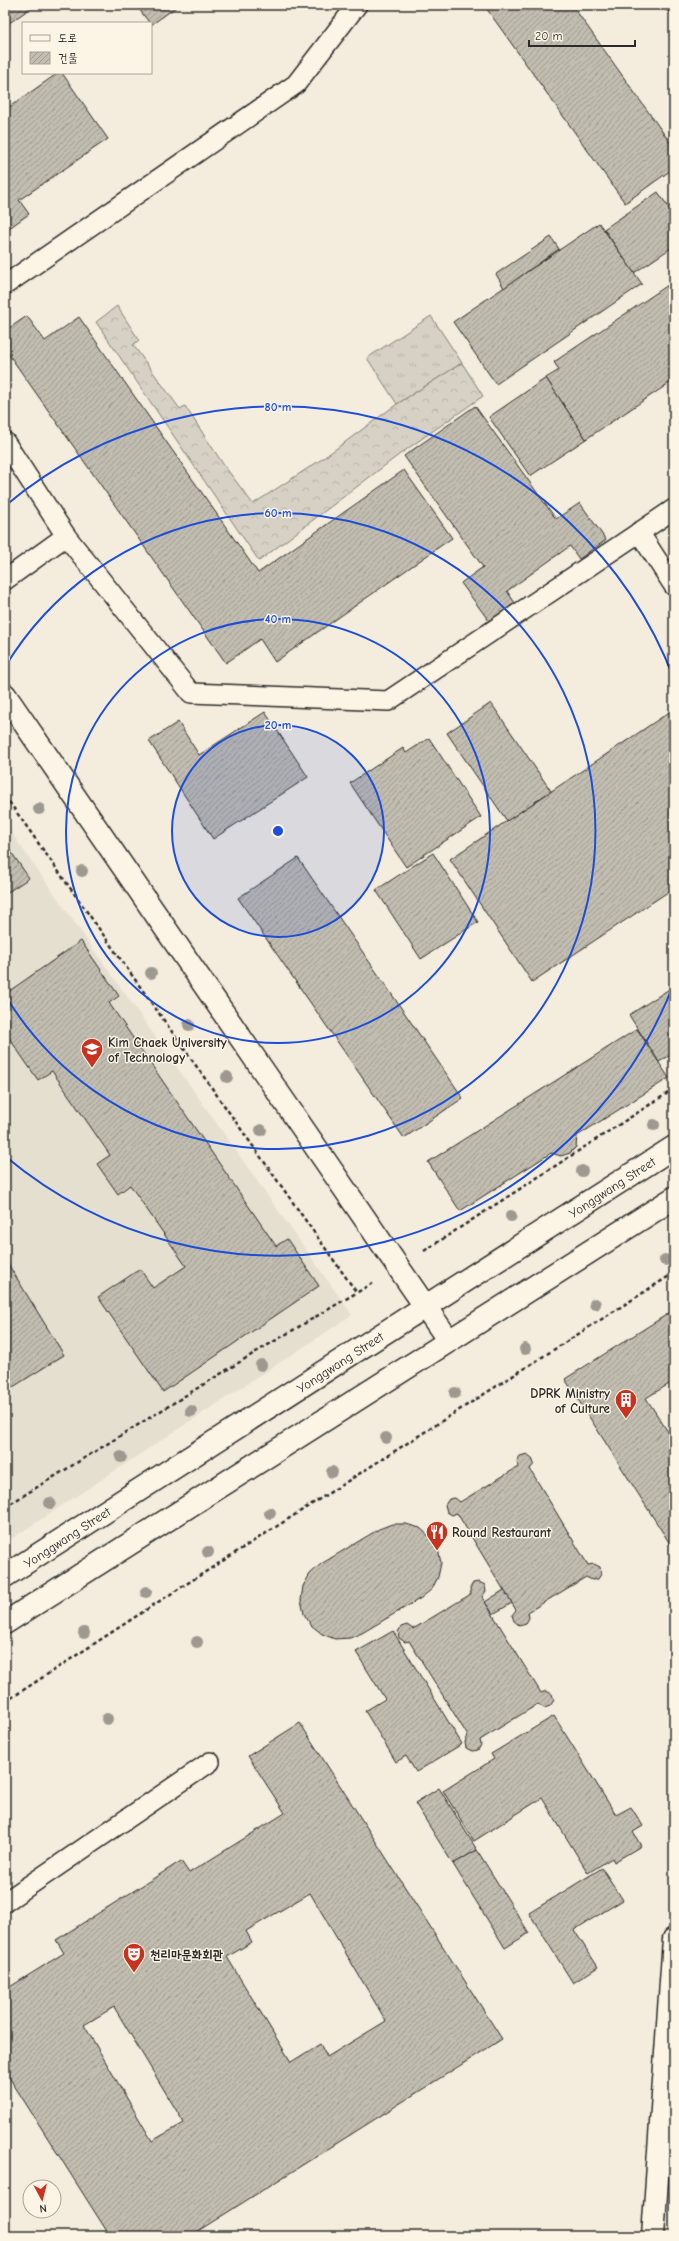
<svg xmlns="http://www.w3.org/2000/svg" width="679" height="2241" font-family="'Comic Neue','Poor Story',sans-serif">
  <style>
    .built { fill: #e5dfd0 }
    .grass { fill: url(#grass-tufts); stroke: #807e78 }
    .forest { fill: url(#forest-crowns); stroke: #807e78 }
    .building { fill: url(#building-hatch); stroke: #2b2b2b; fill-rule: evenodd }
    .lines { fill: none; stroke-linecap: round; stroke-linejoin: round }
    .lane-casing { stroke: #2b2b2b; stroke-width: 22 }
    .street-casing { stroke: #2b2b2b; stroke-width: 25 }
    .secondary-casing { stroke: #2b2b2b; stroke-width: 25 }
    .primary-casing { stroke: #2b2b2b; stroke-width: 25 }
    .path { stroke: #2b2b2b; stroke-width: 2.5; stroke-dasharray: 4 3; stroke-linecap: butt }
    .lane { stroke: #fcf5e5; stroke-width: 19 }
    .street { stroke: #fcf5e5; stroke-width: 22 }
    .secondary { stroke: #fcf5e5; stroke-width: 22 }
    .primary { stroke: #fcf5e5; stroke-width: 22 }
    .tree { fill: #9d9990 }
    .ring { fill: none; stroke: #1d4ed8; stroke-width: 2 }
    .labels { text-anchor: middle; stroke-width: 3; stroke-linejoin: round; paint-order: stroke }
    .poi-label { font-size: 13px; font-weight: bold; fill: #2b2b2b; stroke: #fcf5e5; text-anchor: start }
    .street-label { font-size: 13px; fill: #2b2b2b; stroke: #fcf5e5 }
    .centre { fill: #1d4ed8; stroke: #fcf5e5; stroke-width: 2 }
    .ring-label { font-size: 12px; text-anchor: middle; font-weight: bold; fill: #1d4ed8; stroke: #fcf5e5; stroke-width: 3; stroke-linejoin: round; paint-order: stroke }
  </style>
  <defs>
    <pattern id="grass-tufts" width="24" height="20" patternUnits="userSpaceOnUse"><rect width="24" height="20" fill="#d6d1c4"/><path d="M3 7l-1-3M5 7V3M7 7l1-3M15 17l-1-3M17 17v-4M19 17l1-3" fill="none" stroke="#b8b4a9"/></pattern>
    <pattern id="forest-crowns" width="20" height="18" patternUnits="userSpaceOnUse"><rect width="20" height="18" fill="#d6d1c4"/><path d="M2 6a3 3 0 1 1 6 0M12 15a3 3 0 1 1 6 0" fill="none" stroke="#b8b4a9"/></pattern>
    <pattern id="building-hatch" width="6" height="6" patternUnits="userSpaceOnUse"><rect width="6" height="6" fill="#c2bdb1"/><path d="M-1 1l2-2M0 6l6-6M5 7l2-2" fill="none" stroke="#9e9a90"/></pattern>
  </defs>
  <rect width="100%" height="100%" fill="#f4edde"/>
  <filter id="ink" filterUnits="userSpaceOnUse"><feTurbulence type="fractalNoise" baseFrequency=".025" numOctaves="2"/><feDisplacementMap in="SourceGraphic" scale="8" xChannelSelector="R" yChannelSelector="G"/><feConvolveMatrix kernelMatrix="1 2 1 2 8 2 1 2 1" color-interpolation-filters="sRGB"/></filter>
  <g filter="url(#ink)">
    <polygon class="built" points="5,824 352,1315 5,1543"/>
    <polygon class="grass" points="431,316 462,363 397,404 367,358"/>
    <polygon class="forest" points="117,306 139,340 133,345 180,409 185,406 223,464 253,504 322,459 397,404 462,363 483,396 400,454 259,561 96,322"/>
    <g class="building">
      <polygon points="5,5 35,5 5,26"/>
      <polygon points="136,5 179,5 151,25"/>
      <polygon points="484,5 572,5 674,148 674,168 625,203"/>
      <polygon points="657,5 674,5 674,15 672,14"/>
      <polygon points="58,73 62,73 108,139 19,200 29,214 5,231 5,110"/>
      <polygon points="658,192 674,215 674,246 634,273 604,229"/>
      <polygon points="599,223 642,284 496,384 453,322"/>
      <polygon points="551,237 559,249 504,288 496,274"/>
      <polygon points="674,281 674,380 586,439 546,378 559,370 554,362"/>
      <polygon points="27,316 45,341 79,317 258,573 404,470 452,538 275,662 260,639 226,663 5,349 5,331"/>
      <polygon points="546,378 586,439 530,476 489,417"/>
      <polygon points="475,406 556,519 580,503 606,540 579,559 570,546 507,591 515,603 489,621 461,583 483,567 404,456"/>
      <polygon points="491,703 551,791 507,821 447,733"/>
      <polygon points="674,709 674,888 532,982 450,859"/>
      <polygon points="265,712 308,777 213,839 149,741 178,722 199,755"/>
      <polygon points="429,738 481,817 406,867 350,783 403,748 406,753"/>
      <polygon points="5,843 29,878 5,894"/>
      <polygon points="433,853 478,922 421,959 376,890"/>
      <polygon points="298,858 463,1098 404,1138 238,898"/>
      <polygon points="81,941 119,996 109,1003 276,1246 287,1239 319,1286 163,1392 98,1297 140,1269 153,1288 186,1266 130,1185 118,1194 97,1164 110,1155 52,1071 38,1080 5,1032 5,994"/>
      <polygon points="674,986 674,1053 659,1062 629,1015"/>
      <polygon points="637,1029 669,1078 577,1136 576,1147 570,1153 561,1156 551,1153 460,1211 428,1162"/>
      <polygon points="5,1259 64,1355 5,1392"/>
      <polygon points="674,1310 674,1381 646,1398 674,1441 674,1550 565,1379"/>
      <polygon points="527,1454 532,1458 534,1464 530,1469 588,1565 594,1564 600,1567 601,1574 598,1579 592,1580 586,1577 528,1612 529,1618 526,1623 519,1625 514,1621 512,1615 516,1610 457,1513 452,1515 447,1512 445,1505 449,1499 455,1498 460,1502 518,1467 517,1461 520,1456"/>
      <polygon points="392,1524 406,1524 420,1528 430,1537 438,1549 441,1563 438,1577 432,1589 421,1598 362,1633 350,1638 335,1639 322,1634 311,1625 304,1614 301,1600 303,1586 310,1574 321,1564 379,1529"/>
      <polygon points="479,1582 485,1585 486,1591 482,1597 541,1693 546,1691 552,1694 554,1700 550,1706 544,1708 538,1704 480,1740 481,1745 478,1750 472,1751 466,1748 465,1742 468,1736 409,1641 405,1642 399,1638 398,1632 401,1627 407,1625 413,1629 471,1594 470,1588 473,1583"/>
      <polygon points="504,1590 512,1603 493,1614 485,1602"/>
      <polygon points="393,1631 462,1744 416,1772 406,1756 396,1762 365,1711 385,1699 356,1652"/>
      <polygon points="554,1716 616,1815 631,1807 643,1826 633,1832 641,1846 614,1862 612,1858 588,1873 542,1798 474,1841 443,1791 494,1759 491,1754"/>
      <path d="M300,1723L502,2039L190,2236H110L5,2071V1990L64,1953L56,1940L181,1861L189,1873L285,1813L248,1756ZM310,1893L386,2021L327,2057L320,2044L291,2062L227,1957L252,1942L246,1931ZM114,2007L184,2123L152,2141L84,2025Z"/>
      <polygon points="439,1788 477,1850 453,1864 415,1803"/>
      <polygon points="477,1850 529,1933 505,1948 453,1864"/>
      <polygon points="602,1868 623,1900 574,1930 598,1967 573,1983 529,1913"/>
    </g>
    <g class="lines">
      <g class="lane-casing">
        <g id="lane">
          <polyline points="5,285 296,84 357,5"/>
          <polyline points="5,442 66,536 5,580"/>
          <polyline points="639,532 674,586"/>
          <polyline points="66,536 191,693 388,701 674,509"/>
          <polyline points="5,1902 210,1762"/>
        </g>
      </g>
      <g class="street-casing">
        <polyline id="street" points="653,2236 674,1939"/>
      </g>
      <g class="secondary-casing">
        <polyline id="secondary" points="5,695 449,1341"/>
      </g>
      <g class="primary-casing">
        <g id="primary">
          <polyline points="5,1576 674,1147"/>
          <polyline points="5,1623 674,1198"/>
        </g>
      </g>
      <g class="path">
        <polyline points="5,796 357,1293"/>
        <polyline points="424,1251 674,1089"/>
        <polyline points="5,1507 256,1352 373,1283"/>
        <polyline points="5,1702 155,1604 674,1273"/>
      </g>
      <use href="#lane" class="lane"/>
      <use href="#street" class="street"/>
      <use href="#secondary" class="secondary"/>
      <use href="#primary" class="primary"/>
    </g>
    <g class="tree">
      <circle cx="39" cy="809" r="6"/>
      <circle cx="82" cy="871" r="6"/>
      <circle cx="151" cy="973" r="6"/>
      <circle cx="189" cy="1025" r="6"/>
      <circle cx="227" cy="1077" r="6"/>
      <circle cx="654" cy="1125" r="6"/>
      <circle cx="261" cy="1130" r="6"/>
      <circle cx="582" cy="1171" r="6"/>
      <circle cx="511" cy="1216" r="6"/>
      <circle cx="665" cy="1260" r="6"/>
      <circle cx="595" cy="1304" r="6"/>
      <circle cx="525" cy="1349" r="6"/>
      <circle cx="261" cy="1365" r="6"/>
      <circle cx="455" cy="1393" r="6"/>
      <circle cx="191" cy="1411" r="6"/>
      <circle cx="386" cy="1438" r="6"/>
      <circle cx="121" cy="1457" r="6"/>
      <circle cx="332" cy="1472" r="6"/>
      <circle cx="50" cy="1503" r="6"/>
      <circle cx="270" cy="1513" r="6"/>
      <circle cx="208" cy="1552" r="6"/>
      <circle cx="146" cy="1592" r="6"/>
      <circle cx="84" cy="1633" r="6"/>
      <circle cx="197" cy="1642" r="6"/>
      <circle cx="107" cy="1719" r="6"/>
    </g>
  </g>
  <circle cx="278" cy="831" r="106" fill="#1d4ed8" fill-opacity=".12"/>
  <g class="ring">
    <circle cx="278" cy="831" r="106"/>
    <circle cx="278" cy="831" r="212"/>
    <path d="M5 667A318 318 0 1 1 5 995"/>
    <path d="M674 983A424 424 0 0 1 5 1156M5 506A424 424 0 0 1 674 679"/>
  </g>
  <defs>
    <g id="university-pin" transform="scale(1.15)"><path d="M0 17L-7.5 6A9.5 9.5 0 1 1 7.5 6Z" fill="#c8321e" stroke="#fcf5e5"/><path d="M0-5L7-2L0 1L-7-2ZM-4 1L0 2.5L4 1V4Q0 6-4 4Z" fill="#fff"/></g>
    <g id="building-pin" transform="scale(1.15)"><path d="M0 17L-7.5 6A9.5 9.5 0 1 1 7.5 6Z" fill="#c8321e" stroke="#fcf5e5"/><path d="M-4-6H4V6H1V3H-1V6H-4ZM-2.5-4.3h1.7v1.8h-1.7ZM.8-4.3h1.7v1.8H.8ZM-2.5-1h1.7V.8h-1.7ZM.8-1h1.7V.8H.8Z" fill="#fff"/></g>
    <g id="restaurant-pin" transform="scale(1.15)"><path d="M0 17L-7.5 6A9.5 9.5 0 1 1 7.5 6Z" fill="#c8321e" stroke="#fcf5e5"/><path d="M-5-6h1v4h1v-4h1v4h1v-4h1v5L-1.5 .5V6h-2V.5L-5-1ZM5-6V6H3V1.5H1.5Q1.5-4 5-6Z" fill="#fff"/></g>
    <g id="theatre-pin" transform="scale(1.15)"><path d="M0 17L-7.5 6A9.5 9.5 0 1 1 7.5 6Z" fill="#c8321e" stroke="#fcf5e5"/><path d="M-5-5.5Q0-4 5-5.5V0Q5 5 0 6Q-5 5-5 0ZM-3.3-2.5H-1v1.5H-3.3ZM1-2.5H3.3v1.5H1ZM-2.8 1Q0 5.5 2.8 1Z" fill="#fff"/></g>
  </defs>
  <g fill-rule="evenodd">
    <use href="#university-pin" x="92" y="1049"/>
    <use href="#building-pin" x="626" y="1400"/>
    <use href="#restaurant-pin" x="437" y="1532"/>
    <use href="#theatre-pin" x="134" y="1954"/>
  </g>
  <g class="labels">
    <g class="poi-label">
      <text x="108" y="1047">Kim Chaek University<tspan x="108" dy="15">of Technology</tspan></text>
      <text x="610" y="1398" text-anchor="end">DPRK Ministry<tspan x="610" dy="15">of Culture</tspan></text>
      <text x="452" y="1537">Round Restaurant</text>
      <text x="150" y="1959">천리마문화회관</text>
    </g>
    <g class="street-label">
      <text transform="translate(612 1187) rotate(-33)" y="5">Yonggwang Street</text>
      <text transform="translate(340 1362) rotate(-33)" y="5">Yonggwang Street</text>
      <text transform="translate(67 1537) rotate(-33)" y="5">Yonggwang Street</text>
    </g>
  </g>
  <circle cx="278" cy="831" r="6" class="centre"/>
  <g class="ring-label">
    <text x="278" y="411">80 m</text>
    <text x="278" y="517">60 m</text>
    <text x="278" y="623">40 m</text>
    <text x="278" y="729">20 m</text>
  </g>
  <rect width="679" height="2241" fill="none" stroke="#fcf5e5" stroke-width="20"/>
  <rect x="10" y="10" width="659" height="2221" fill="none" stroke="#2b2b2b" stroke-width="1.5" filter="url(#ink)"/>
  <rect x="22" y="22" width="130" height="52" fill="#fcf5e5" stroke="#a8a49b"/>
  <rect x="30" y="35" width="20" height="6" fill="#fcf5e5" stroke="#a8a49b"/>
  <text x="58" y="42" font-size="12" fill="#2b2b2b">도로</text>
  <rect x="30" y="52" width="20" height="12" fill="url(#building-hatch)" stroke="#a8a49b"/>
  <text x="58" y="62" font-size="12" fill="#2b2b2b">건물</text>
  <g transform="translate(42 2199) rotate(173)"><circle r="19" fill="#fcf5e5" stroke="#a8a49b"/>
  <path d="M0-3L7 15L0 10L-7 15Z" fill="#c8321e"/>
  <text y="-6" font-size="11" font-weight="bold" text-anchor="middle" fill="#2b2b2b">N</text>
  </g>
  <path d="M529 40v6h106v-6" fill="none" stroke="#2b2b2b" stroke-width="2"/>
  <text x="535" y="40" font-size="12" fill="#2b2b2b" stroke="#fcf5e5" stroke-width="3" paint-order="stroke">20 m</text>
</svg>
